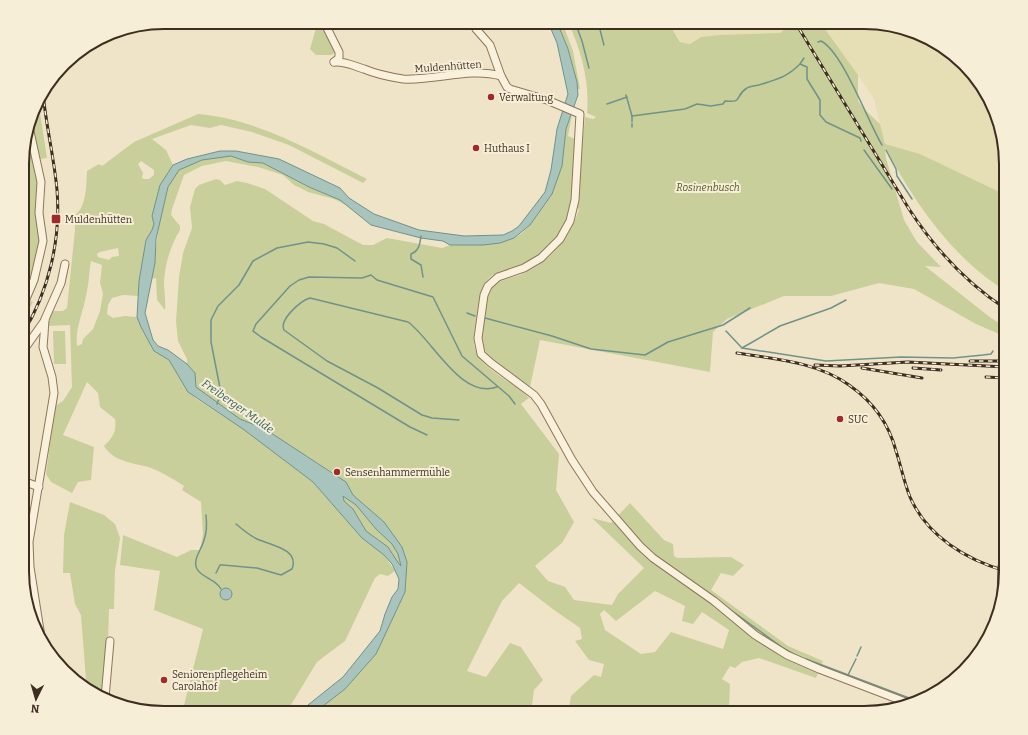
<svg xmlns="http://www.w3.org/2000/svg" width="1028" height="735" font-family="Bitter,serif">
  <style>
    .farmland { fill: #e6deb5 }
    .green { fill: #c9cf9b; fill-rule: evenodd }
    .water { fill: #a9c4bc; stroke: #6f938a; fill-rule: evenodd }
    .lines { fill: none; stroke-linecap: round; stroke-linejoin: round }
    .stream { stroke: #6f938a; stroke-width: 1.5 }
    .minor-casing { stroke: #8d765c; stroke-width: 9 }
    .major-casing { stroke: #5b4430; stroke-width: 11 }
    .minor { stroke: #faf1dc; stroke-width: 7 }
    .major { stroke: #f3d9a0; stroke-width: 9 }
    .rail-casing { stroke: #3d2e20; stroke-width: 3 }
    .rail { stroke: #f7eed8; stroke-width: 1.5; stroke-dasharray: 4.5; stroke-linecap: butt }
    .poi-dot { fill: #9e2a2b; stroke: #f7eed8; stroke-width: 1.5 }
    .labels { text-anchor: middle; stroke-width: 4; stroke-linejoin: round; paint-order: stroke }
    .street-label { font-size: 10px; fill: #3d2e20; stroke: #f7eed8 }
    .poi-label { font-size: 10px; fill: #3d2e20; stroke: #f7eed8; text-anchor: start }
    .park-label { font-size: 10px; font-style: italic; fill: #4d5a26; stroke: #f7eed8 }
    .water-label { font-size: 11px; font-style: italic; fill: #2f5d5a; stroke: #f7eed8 }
    .rim { fill: none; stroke: #3d2e20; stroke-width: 2 }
  </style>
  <rect width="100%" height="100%" fill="#f0e4c8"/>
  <g class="farmland">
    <polygon points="668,22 781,22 784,30 780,33 701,37 690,44 681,42"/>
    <polygon points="820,22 873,22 910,30 950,52 991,101 1006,155 1006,195 920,154 885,144 874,99 858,75"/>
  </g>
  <g class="green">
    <polygon points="557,22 562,22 573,51 580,89 578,89 568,49"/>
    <path d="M568,22H668L680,42L690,44L701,37L720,35L780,33L784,30L781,22H814L825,29L858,75V101L863,108L880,124L885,144L920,154L1006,195V291C952,258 914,202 885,147L886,158L904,220L917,242L941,267L925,266L991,318L1006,327V337L976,324L914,289L879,283L831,296H784L727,319L713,332L710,372L540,340L530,387C517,377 484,361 482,343C481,332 484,320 486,309C487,302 488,288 495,284C501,280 511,278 520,275C549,263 570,239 579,209L577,208L581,139L583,137L585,117L593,119L596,117L587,113C590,82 581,50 568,22Z"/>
    <polygon points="322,26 336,52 331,55 316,55 310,49 316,28"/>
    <polygon points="38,100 47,158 39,159 44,232 28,299 33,302 23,321 23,146"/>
    <path d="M198,114C258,119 314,152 367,179L363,183L289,145L252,132L221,125L210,128L191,125L152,139L166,150L173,165L160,185L152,216L154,224L152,230L146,240L138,296L123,295L112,298L108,305L107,314L113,318L125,316L137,317L141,327L154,351L169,360L195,398L243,429L313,482L362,538L384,555L395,571L388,576L380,574L375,578L345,641L317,662L286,713H182L203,629L154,610L160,571L120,565L123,535L177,557L191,550H200L203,534L201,502L182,490L184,486C173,479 162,472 151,468C135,463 113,462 104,446C112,438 117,432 115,419L100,407L98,393L87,382L63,435L94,447L91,480L78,482L72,493L51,482L46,474L55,406L63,401L72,387L70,325L48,326L52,311H63L67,308L75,230V215C87,207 86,184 87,171L99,164L102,166L134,142ZM141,161L154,170V175L149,179H144L142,178L143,173L138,164ZM118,248L119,256L112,257L109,260L98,257L97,254L100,252ZM91,261L102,265L100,283L103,293L100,311L93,329L83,339L82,344L77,346C75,328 83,313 86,296C89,284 89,272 91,261Z"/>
    <path d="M572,115L568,136L575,139C574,169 578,204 561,231C552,244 540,256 526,263C511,270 492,269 484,285C479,296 478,309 476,321C474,334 471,347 480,358C492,375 515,383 529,398L521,404L559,454L556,490L574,522L562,543L535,566L548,581L565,587L574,600L612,605L618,594L644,568L592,518L611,523L630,503L664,540L673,544L674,556L677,558L731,557L744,565L733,576L721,573L711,590L788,646L823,661L816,678L759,658L742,662L735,668L730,666L722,679L730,684L729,707L727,713H568L571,696L594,675L601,677L604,664L589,660L575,641L582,639L580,628L554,610L519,583L502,601L467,671L486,677L510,643L521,647L543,680L534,690L531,713H314L345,689L376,653L405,592L407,562L402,547L384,522L353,495L348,486L333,473L265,429L239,419L196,387L195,373L187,364V359L178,341L176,322L179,277L183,253L192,228L190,207L195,189L199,185L216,179L220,180L225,185L237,181L247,183L265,189L313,221L324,224L363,245H373L387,238L442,248L450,245H483L514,238L521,234L530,225L552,194L562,166L566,129ZM655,591L685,606L682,621L693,624L702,612L729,630L723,649L671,632L655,652L641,654L605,630L600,614L604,610L616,621Z"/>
    <path d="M218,156H231L248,162L263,163L309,187L340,200L348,206L334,199L308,192L294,185L283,175L258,167L226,161L202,166L184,175L172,209L171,215L180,226V230C171,245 165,263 164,282C164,291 166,301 165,310L157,300L156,278L152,279C157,253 159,186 180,169C191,161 206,159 218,156Z"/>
    <polygon points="53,331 65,331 66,364 54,364"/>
    <polygon points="343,496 356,505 376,529 392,544 398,554 401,566 399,565 388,547 366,531 353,509 344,501"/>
    <polygon points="70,502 104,515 115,524 120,538 115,571 114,609 109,609 108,644 102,697 85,687 86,680 81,615 75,604 70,573 63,573 64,535"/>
  </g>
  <g class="water">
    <path d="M548,22H557L568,49L577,82L578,95L566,129L562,166L552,194L530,225L514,238L500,243L483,245H450L443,241L421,238L371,225L340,200L309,187L263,163L248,162L231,156L202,160L179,170L168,187L156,239L155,263L145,313L153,340L158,346L168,350L187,364L195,373L196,387L240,419L265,429L346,482L353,495L384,522L402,547L407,562L405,592L376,654L345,689L314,713H298L343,677L380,631L385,614L392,597L398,589L399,579L392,564L384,555L362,538L313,482L243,429L188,392L169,360L154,351L141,327L137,317L139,281L146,240L152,230L154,224L152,216L160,185L173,165L187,159L220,151H236L279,159L340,188L349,198L374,214L419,230L464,236L503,235L512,231L519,226L545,192L551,170L557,129L568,94L557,43ZM343,496L356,505L376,529L392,544L398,554L401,566L399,564L388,547L366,531L353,509L344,501Z"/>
    <circle cx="226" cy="594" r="6"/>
  </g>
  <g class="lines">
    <g class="stream">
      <polyline points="575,22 582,41 589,68"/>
      <polyline points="598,22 604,45"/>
      <path d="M818,42L821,41C843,52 868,122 882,145"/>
      <polyline points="800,64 804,58"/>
      <polyline points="626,95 632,116 632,122"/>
      <polyline points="607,104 627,97"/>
      <path d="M632,116L685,109L697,104L711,106L723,104L725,101C744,103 734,96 747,88C750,86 755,86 759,85C777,79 786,78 800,64L807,67V79L820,100V115L826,122L860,138L861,141"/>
      <polyline points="632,127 632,124"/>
      <polyline points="864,150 892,189"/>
      <polyline points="886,150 896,169 897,176 912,199"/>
      <path d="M421,236C420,244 419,251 411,254V259L421,265L423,277"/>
      <polyline points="467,313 475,316"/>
      <polyline points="485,318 552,336 591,349 645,355 668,342 723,325 750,308"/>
      <polyline points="726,331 742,348 826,361 901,357 953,358 983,355 991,354 993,351"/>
      <polyline points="742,348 780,326 831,308 846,300"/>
      <polyline points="217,404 221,393 211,342 211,320 218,306 239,285 253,261 277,248 308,242 324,244 337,248 355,261"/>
      <path d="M459,420L432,418L422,415L378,388L327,361L284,330C279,320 300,301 310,298L408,322C432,339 461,400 497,387"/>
      <polyline points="427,435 410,427 261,337 253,331 256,324 290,286 299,280 309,277 362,278 371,275 377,280 433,297 462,356 509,396 515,404"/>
      <path d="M206,515C207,524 207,532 204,540C202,549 192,560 197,569C202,578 216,579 221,589"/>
      <path d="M216,573L220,565H223L257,568L281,575L292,569C300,549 270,545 257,539C249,535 243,530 236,524"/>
      <polyline points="728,608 783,648 797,656"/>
      <polyline points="857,656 861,647"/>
      <polyline points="806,659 917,701"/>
      <polyline points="848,675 856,659"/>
      <polyline points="947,682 947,681"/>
    </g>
    <g class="minor-casing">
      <g id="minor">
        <polyline points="324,22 339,52 339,58 334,62"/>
        <polyline points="473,22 476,29 490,45 501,76"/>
        <path d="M334,62C346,61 353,66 364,69C376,74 390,77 403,79C436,81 469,67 501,76L507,87L510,89L547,100L580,114L575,200L570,221L560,239L541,258L524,268L498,277L488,286L484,295L478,338L481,354L491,363L534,395L541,404L572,460L593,492L640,546L653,558L714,601L755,635L787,655L819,669L908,703"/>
        <polyline points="23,306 34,280 43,241 39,213 41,182 29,127"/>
        <polyline points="23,351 45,320"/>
        <polyline points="23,481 39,487"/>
        <polyline points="42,643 30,567 29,542 54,393 52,377 43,347 44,335 45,319 61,283 65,264"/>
        <polyline points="105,698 110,641"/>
      </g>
    </g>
    <g class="major-casing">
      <polyline id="major" points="1002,598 1003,568 1006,541"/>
    </g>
    <use href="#minor" class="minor"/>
    <use href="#major" class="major"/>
    <g class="rail-casing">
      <g id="rail">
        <path d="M795,22L909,209C935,249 966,283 1006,309"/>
        <path d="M23,333C49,291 61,239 57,190C54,157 46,126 43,93"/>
        <path d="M737,353C775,359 817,362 849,385C872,401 889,424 896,451C901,466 904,482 910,497C927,536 966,560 1006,571"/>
        <polyline points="970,361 1006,361"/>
        <polyline points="815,365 840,366 908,362 1006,367"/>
        <polyline points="862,368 922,378"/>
        <polyline points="913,368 941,370"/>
        <polyline points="986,377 1006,378"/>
      </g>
    </g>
    <use href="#rail" class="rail"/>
  </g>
  <g class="poi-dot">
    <circle cx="491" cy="97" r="4"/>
    <circle cx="476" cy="148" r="4"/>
    <rect x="51" y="214" width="10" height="10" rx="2"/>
    <circle cx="840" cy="419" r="4"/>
    <circle cx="337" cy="472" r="4"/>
    <circle cx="164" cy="680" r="4"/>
  </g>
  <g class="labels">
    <g class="street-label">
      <text transform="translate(448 66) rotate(-4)" y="4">Muldenhütten</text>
    </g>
    <g class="poi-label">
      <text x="499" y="101">Verwaltung</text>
      <text x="484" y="152">Huthaus I</text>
      <text x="65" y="223">Muldenhütten</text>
      <text x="848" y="423">SUC</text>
      <text x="345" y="476">Sensenhammermühle</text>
      <text x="172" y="678">Seniorenpflegeheim<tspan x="172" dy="12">Carolahof</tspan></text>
    </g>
    <g class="park-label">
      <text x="708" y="191">Rosinenbusch</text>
    </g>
    <g class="water-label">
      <text transform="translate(238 406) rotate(35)" y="4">Freiberger Mulde</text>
    </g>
  </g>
  <path d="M0 0H1028V735H0ZM164 29H864A135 135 0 0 1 999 164V571A135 135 0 0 1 864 706H164A135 135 0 0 1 29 571V164A135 135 0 0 1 164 29Z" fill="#f7eed8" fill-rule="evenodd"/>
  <path class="rim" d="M164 29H864A135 135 0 0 1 999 164V571A135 135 0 0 1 864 706H164A135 135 0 0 1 29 571V164A135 135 0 0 1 164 29Z"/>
  <g transform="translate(36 699) rotate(185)" stroke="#f7eed8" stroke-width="3" paint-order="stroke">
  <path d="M0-3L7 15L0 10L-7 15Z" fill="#3d2e20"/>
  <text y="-6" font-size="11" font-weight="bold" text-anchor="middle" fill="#3d2e20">N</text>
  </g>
</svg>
